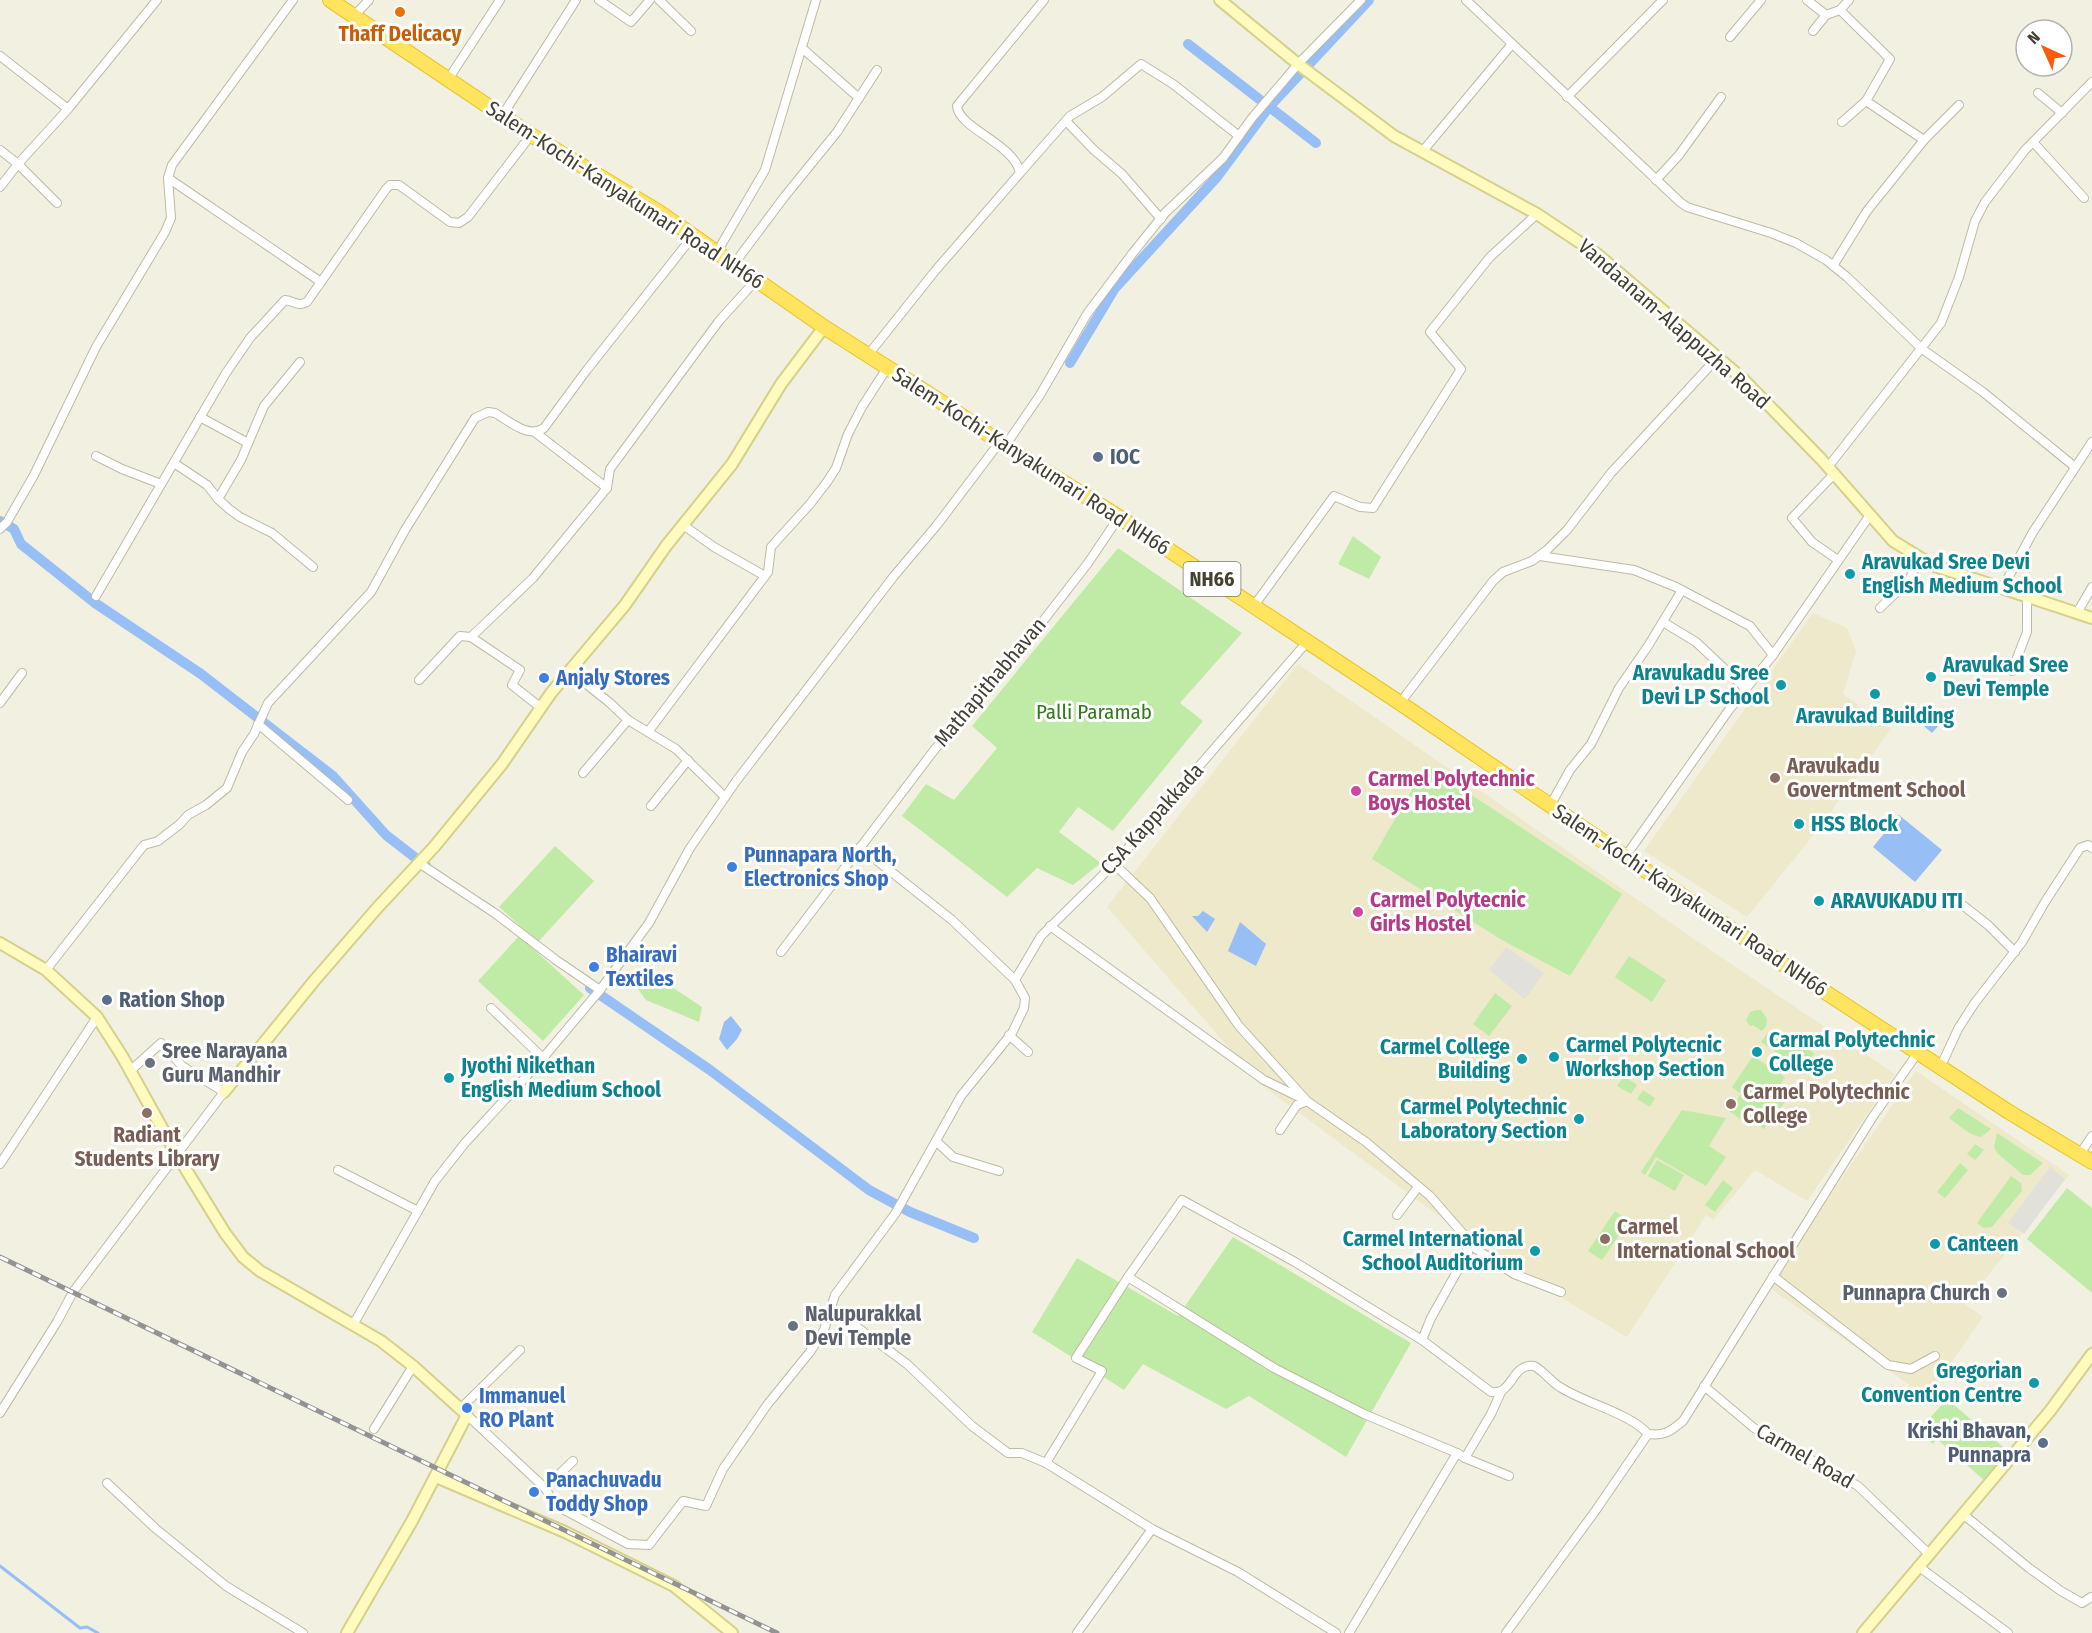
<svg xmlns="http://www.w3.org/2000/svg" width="2092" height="1633" font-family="'Fira Sans Condensed',sans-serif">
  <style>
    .education { fill: #ede9ca }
    .green { fill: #c0eba6 }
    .parking { fill: #e2e0db }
    .water { fill: #97bff5 }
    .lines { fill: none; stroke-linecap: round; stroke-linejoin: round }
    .stream { stroke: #97bff5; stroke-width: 3 }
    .canal { stroke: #97bff5; stroke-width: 10 }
    .street-casing { stroke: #bebaa4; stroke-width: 10 }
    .secondary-casing { stroke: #d6d08d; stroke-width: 14 }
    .highway-casing { stroke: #e9c224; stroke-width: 16 }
    .street { stroke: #fff; stroke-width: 8 }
    .secondary { stroke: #fffabe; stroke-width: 10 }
    .highway { stroke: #ffe55f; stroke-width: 14 }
    .rail-casing { stroke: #939393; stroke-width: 5 }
    .rail { stroke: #fff; stroke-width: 3; stroke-dasharray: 9; stroke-linecap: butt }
    .food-dot { fill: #e8710a; stroke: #fff; stroke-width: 2 }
    .service-dot { fill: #5c6f8a; stroke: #fff; stroke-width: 2 }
    .culture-dot { fill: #0f9aa8; stroke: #fff; stroke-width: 2 }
    .shop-dot { fill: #3f7fe0; stroke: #fff; stroke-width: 2 }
    .education-dot { fill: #8d6e63; stroke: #fff; stroke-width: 2 }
    .hotel-dot { fill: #d1479c; stroke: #fff; stroke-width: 2 }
    .worship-dot { fill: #6b7280; stroke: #fff; stroke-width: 2 }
    .labels { text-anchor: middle; stroke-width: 6; stroke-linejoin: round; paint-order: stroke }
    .shield { fill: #fff; stroke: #7c7970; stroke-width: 1.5 }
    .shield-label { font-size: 20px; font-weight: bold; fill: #444032 }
    .food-label { font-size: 21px; font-weight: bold; fill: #c56008; stroke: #fff }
    .street-label { font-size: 21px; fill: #444032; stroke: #fff }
    .service-label { font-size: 21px; font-weight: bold; fill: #4e5e75; stroke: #fff; text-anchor: start }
    .culture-label { font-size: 21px; font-weight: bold; fill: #0d838f; stroke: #fff; text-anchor: start }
    .shop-label { font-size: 21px; font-weight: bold; fill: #366cbe; stroke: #fff; text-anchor: start }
    .park-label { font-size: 21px; fill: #347921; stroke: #fff }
    .education-label { font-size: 21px; font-weight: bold; fill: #785e54; stroke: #fff; text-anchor: start }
    .hotel-label { font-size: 21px; font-weight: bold; fill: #b23c85; stroke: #fff; text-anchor: start }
    .worship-label { font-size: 21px; font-weight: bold; fill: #5b616d; stroke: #fff; text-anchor: start }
  </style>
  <rect width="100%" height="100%" fill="#f2f0e1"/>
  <g class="education">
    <polygon points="1813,613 1847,628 1856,651 1843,694 1891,729 1819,828 1747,917 1644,851"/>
    <polygon points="1298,664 1694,939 1895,1074 1807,1201 1755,1170 1713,1220 1706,1215 1627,1337 1504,1264 1260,1084 1107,907"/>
    <polygon points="1916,1071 2069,1175 1965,1304 1983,1317 1927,1397 1767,1286"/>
  </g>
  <g class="green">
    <polygon points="1353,536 1381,557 1369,579 1338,564"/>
    <polygon points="1118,548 1242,633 1180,703 1203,721 1113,831 1078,807 1059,832 1101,863 1073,885 1037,868 1007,897 902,816 926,784 954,800 997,748 972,726"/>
    <polygon points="1426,765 1622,894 1570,976 1502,940 1372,859"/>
    <polygon points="555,846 594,881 538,942 499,907"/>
    <polygon points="519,936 584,995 543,1041 478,981"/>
    <polygon points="1629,956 1666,980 1652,1002 1615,977"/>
    <polygon points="651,966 661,980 702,1007 699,1022 646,1000 638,989 643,972"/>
    <polygon points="1495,993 1512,1006 1489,1036 1473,1024"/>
    <polygon points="1756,1010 1761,1010 1767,1019 1766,1026 1762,1031 1753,1025 1750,1026 1746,1021 1750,1012"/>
    <polygon points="1780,1031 1814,1053 1811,1063 1801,1057 1795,1065 1761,1042 1767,1034"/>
    <polygon points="1753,1056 1785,1077 1774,1094 1785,1102 1764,1129 1749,1119 1746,1123 1729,1111 1741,1094 1732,1087"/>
    <polygon points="1624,1076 1637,1085 1631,1094 1617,1086"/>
    <polygon points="1643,1090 1655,1098 1650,1107 1637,1099"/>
    <path d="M1958,1108L1991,1129L1981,1137C1969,1135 1959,1125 1949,1118Z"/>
    <polygon points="1682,1110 1726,1118 1709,1146 1726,1157 1706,1186 1656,1157 1645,1175 1641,1172"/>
    <polygon points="1997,1133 2043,1163 2030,1175 2023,1175 1997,1153 1994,1147"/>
    <polygon points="1975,1144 1984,1150 1975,1160 1967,1154"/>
    <polygon points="1657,1160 1684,1175 1675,1191 1648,1176"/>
    <polygon points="1960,1163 1968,1170 1945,1198 1937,1192"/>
    <polygon points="2011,1176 2021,1183 2022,1191 1992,1227 1983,1228 1977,1223"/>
    <polygon points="1723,1180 1733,1188 1715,1212 1705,1205"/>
    <polygon points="2067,1188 2092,1208 2092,1293 2027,1239"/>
    <polygon points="1615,1211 1629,1221 1602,1260 1588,1251"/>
    <polygon points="1233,1237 1411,1343 1346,1457 1249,1396 1226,1409 1143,1364 1124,1390 1032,1332 1077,1258 1178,1316"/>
    <polygon points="1947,1399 2008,1451 1984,1480 1937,1439 1933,1444 1918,1431"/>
  </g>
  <g class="parking">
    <polygon points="1506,947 1544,973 1525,999 1489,970"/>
    <polygon points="2050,1167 2065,1179 2024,1234 2008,1223"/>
  </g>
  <g class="water">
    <polygon points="1924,713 1939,725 1932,733 1918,721"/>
    <polygon points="1899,815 1942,850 1915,882 1873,847"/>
    <polygon points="1203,911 1215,919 1207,932 1192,916 1198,916"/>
    <polygon points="1240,922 1266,944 1256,966 1228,951"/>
    <polygon points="731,1016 742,1030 737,1039 727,1050 719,1039 724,1022"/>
  </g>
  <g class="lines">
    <polyline class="stream" points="0,1566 80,1628 87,1627 98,1633"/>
    <g class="canal">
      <polyline points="1188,44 1316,143"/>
      <polyline points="1070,363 1115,288 1217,177 1269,107 1369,0"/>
      <polyline points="0,521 14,529 21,544 95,603 201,674 333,776 386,835 426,866"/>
      <polyline points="590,988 710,1070 869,1190 910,1212 974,1238"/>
    </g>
    <g class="street-casing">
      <g id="street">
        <polyline points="599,0 631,22 650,0"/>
        <polyline points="659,0 691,31"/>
        <polyline points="1466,0 1680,202 1687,207 1771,233 1796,243 1826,260 1847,277 1922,349 1983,392 2075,467"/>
        <polyline points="1807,0 1826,15 1840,10 1890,59 1866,101 1924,140 1867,211 1833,266"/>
        <polyline points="1840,10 1849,0"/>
        <polyline points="353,17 369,0"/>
        <polyline points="1813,31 1826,15"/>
        <polyline points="1730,37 1761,0"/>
        <polyline points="802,48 859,98"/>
        <polyline points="0,56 68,109"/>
        <polyline points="449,78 500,0"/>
        <polyline points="2038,93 2062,113"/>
        <polyline points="1567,97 1663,0"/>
        <polyline points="502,116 576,0"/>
        <polyline points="1066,121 1094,150 1122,174 1161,219"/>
        <polyline points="1842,122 1866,101"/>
        <polyline points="1924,140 1959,105"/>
        <polyline points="2033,142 2084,198"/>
        <polyline points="0,150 18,164 57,203"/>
        <polyline points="1422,152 1512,44"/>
        <polyline points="1020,173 1070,116 1102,97 1141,64 1173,84 1239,136"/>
        <polyline points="168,178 321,282"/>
        <polyline points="1656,180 1679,155 1721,97"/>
        <polyline points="0,187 18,164 68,109 157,0"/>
        <polyline points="717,252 765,170 816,0"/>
        <polyline points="734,264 785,196 837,132 877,70"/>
        <path d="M868,355L935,271L1020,173C1015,144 959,129 957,106L1044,0"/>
        <polyline points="200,417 248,443"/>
        <polyline points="1005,446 1040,395 1087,314 1132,254 1165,213 1223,158 1252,118 1298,64 1361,0"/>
        <polyline points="96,456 122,469 161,484"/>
        <polyline points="174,463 207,485 218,499 229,509 240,517 272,533 313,567"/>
        <polyline points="1828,467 1941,323 1959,277 1975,221 1985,202 2025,150 2092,82"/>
        <polyline points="1834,474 1792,518 1812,542 1838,560"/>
        <polyline points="607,488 610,469 719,321 756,280"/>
        <polyline points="218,499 241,460 264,406 300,362"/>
        <polyline points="683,525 714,547 765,576"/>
        <polyline points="0,529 7,522 34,475 96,347 165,232 171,218 168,178 172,165 293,0"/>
        <polyline points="1540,556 1634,570 1676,587 1750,626 1773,655"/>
        <polyline points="2002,589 2033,532 2092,442"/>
        <path d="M96,596L226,373L250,338L285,300C294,301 298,307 307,302L386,189L390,185H399L450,222L459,223L468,217L531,135"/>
        <polyline points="1253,607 1334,496 1360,507 1373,508 1461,369 1430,332 1490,257 1537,214"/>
        <polyline points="1880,608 1909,580 1920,558"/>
        <polyline points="2077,613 2092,587"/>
        <polyline points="1663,622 1696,642 1746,689"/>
        <polyline points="471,637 520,670 512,685 540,707"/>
        <polyline points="570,671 610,703 628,720 676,749 725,797"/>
        <polyline points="2012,671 2027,632 2027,597"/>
        <polyline points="419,680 460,636 471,637 533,578 607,488 536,433"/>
        <polyline points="0,703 22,673"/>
        <polyline points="1400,703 1493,581 1503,572 1532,561 1547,550 1567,530 1611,473 1718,357"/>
        <polyline points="258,724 348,800"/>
        <polyline points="648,732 768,572 771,547 810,504 827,482 836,468 848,434 862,407 887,368"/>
        <polyline points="583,773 628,720"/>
        <polyline points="651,806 688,760"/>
        <polyline points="1550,806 1570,770 1591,744 1619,688 1648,646 1682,590"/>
        <polyline points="1625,857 1729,710 1773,655 1870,515"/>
        <polyline points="419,863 496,914 556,960 600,990"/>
        <path d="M1114,864L1150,898L1239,1026L1269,1059L1307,1101L1366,1142L1430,1196L1464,1235L1468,1252L1431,1318L1422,1340L1491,1392C1513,1396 1511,1363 1534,1366C1544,1371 1550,1381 1560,1387C1584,1403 1630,1413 1648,1434L1596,1510L1506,1633"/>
        <polyline points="1951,896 1988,925 2015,952"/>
        <polyline points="1050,926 1264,1080 1303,1099"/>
        <polyline points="781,952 935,749 1012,661 1088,563 1119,517"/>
        <path d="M46,970L144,845L158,841L180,824L188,815L206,805L227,788L242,752L254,734L268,703L371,592L405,530L475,418L488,412L495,413C509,421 529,439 544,428L586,371L693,236"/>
        <polyline points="1015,980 1041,936 1114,864 1307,642"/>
        <polyline points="491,1008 543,1058"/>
        <polyline points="1009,1035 1028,1052"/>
        <polyline points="1941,1066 1958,1029 1974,1004 2022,942 2045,902 2080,848 2088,845 2092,848"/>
        <polyline points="1280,1130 1297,1105 1307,1101"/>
        <polyline points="936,1141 953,1157 999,1171"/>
        <polyline points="2080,1154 2092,1136"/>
        <polyline points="0,1164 97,1017"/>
        <polyline points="338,1170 418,1211"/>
        <polyline points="1397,1215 1418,1187"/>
        <polyline points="1467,1243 1514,1274 1561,1292"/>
        <polyline points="1773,1276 1888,1365 1911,1369 1935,1356"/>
        <polyline points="1128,1277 1274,1368 1364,1414 1457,1453"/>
        <polyline points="831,1308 907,1364 972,1426 1008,1453 1022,1453 1046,1463 1152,1529 1238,1572 1336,1633"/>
        <polyline points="353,1325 435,1181 465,1143 543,1058 600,990 649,923 690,848 737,780 894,576 937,525 999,443"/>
        <polyline points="1704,1386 1754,1428 1858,1486 1929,1554"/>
        <polyline points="460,1409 520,1350"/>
        <polyline points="0,1413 57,1322 73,1292 224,1092 182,1066 161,1043 130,1071"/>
        <polyline points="467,1415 545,1488 555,1505 628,1544 649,1545 683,1501 706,1506 723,1469 767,1405 810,1352 824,1330 835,1295 895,1214 961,1096 1012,1033 1024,1008 1025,998 1015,980 952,920 860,847"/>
        <polyline points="374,1429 413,1366"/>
        <path d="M1648,1434C1664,1436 1670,1432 1683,1421L1872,1118L1919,1051"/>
        <polyline points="1465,1458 1509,1476"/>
        <polyline points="1046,1463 1102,1371 1076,1358 1128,1277 1182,1200 1295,1262 1422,1340"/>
        <polyline points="107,1483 155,1528 226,1586 303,1633"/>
        <polyline points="545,1488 573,1461"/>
        <polyline points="1964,1515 2029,1568 2061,1591 2082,1603 2091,1597"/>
        <polyline points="1918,1566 2008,1633"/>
        <polyline points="1077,1633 1152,1529"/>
        <polyline points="1349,1633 1457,1453 1465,1458 1491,1414 1501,1392"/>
      </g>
    </g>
    <g class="secondary-casing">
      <g id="secondary">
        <polyline points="1220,0 1298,64 1394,136 1537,214 1597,254 1743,379 1821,459 1893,541 1932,565 2092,618"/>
        <polyline points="0,943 46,970 97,1017 122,1056 177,1155 225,1233 243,1257 260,1271 381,1341 413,1366 467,1415 412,1521 347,1633"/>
        <polyline points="224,1092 314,981 378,907 434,847 502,764 551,693 625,605 666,546 732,464 781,384 824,327"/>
        <polyline points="436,1477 565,1532 674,1586 732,1633"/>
        <polyline points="1863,1633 2050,1411 2092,1354"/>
      </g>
    </g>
    <g class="highway-casing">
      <polyline id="highway" points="330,0 531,135 659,212 824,327 946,405 1005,446 1119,517 1400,703 1793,971 2009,1112 2092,1162"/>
    </g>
    <use href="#street" class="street"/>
    <use href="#secondary" class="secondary"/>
    <use href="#highway" class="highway"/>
    <g class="rail-casing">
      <polyline id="rail" points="0,1257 777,1633"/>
    </g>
    <use href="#rail" class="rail"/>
  </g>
  <circle class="food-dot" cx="400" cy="12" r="6"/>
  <g class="service-dot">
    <circle cx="1098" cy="457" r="6"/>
    <circle cx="107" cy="1000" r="6"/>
    <circle cx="2043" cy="1443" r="6"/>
  </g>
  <g class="culture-dot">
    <circle cx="1850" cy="574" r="6"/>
    <circle cx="1931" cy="677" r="6"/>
    <circle cx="1781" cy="685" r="6"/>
    <circle cx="1875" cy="694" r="6"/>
    <circle cx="1799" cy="824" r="6"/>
    <circle cx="1819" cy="901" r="6"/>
    <circle cx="1757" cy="1052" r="6"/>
    <circle cx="1554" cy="1057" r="6"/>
    <circle cx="1522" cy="1059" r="6"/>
    <circle cx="449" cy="1078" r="6"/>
    <circle cx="1579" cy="1119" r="6"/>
    <circle cx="1935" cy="1244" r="6"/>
    <circle cx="1535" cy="1251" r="6"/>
    <circle cx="2034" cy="1383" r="6"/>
  </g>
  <g class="shop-dot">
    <circle cx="544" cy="678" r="6"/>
    <circle cx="732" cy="867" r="6"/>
    <circle cx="594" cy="967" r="6"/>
    <circle cx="467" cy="1408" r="6"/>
    <circle cx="534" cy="1492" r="6"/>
  </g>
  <g class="education-dot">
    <circle cx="1775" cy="778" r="6"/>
    <circle cx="1731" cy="1104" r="6"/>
    <circle cx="147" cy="1113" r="6"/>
    <circle cx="1605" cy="1239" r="6"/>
  </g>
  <g class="hotel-dot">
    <circle cx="1356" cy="791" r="6"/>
    <circle cx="1358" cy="912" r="6"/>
  </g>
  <g class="worship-dot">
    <circle cx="150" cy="1063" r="6"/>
    <circle cx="2002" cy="1293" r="6"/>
    <circle cx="793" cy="1326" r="6"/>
  </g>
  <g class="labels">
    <rect class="shield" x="1183.5" y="562" width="57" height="34" rx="4.5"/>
    <g class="shield-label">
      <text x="1212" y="586">NH66</text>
    </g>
    <g class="food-label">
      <text x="400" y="41">Thaff Delicacy</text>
    </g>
    <g class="street-label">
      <text transform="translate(625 195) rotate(33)" y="7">Salem-Kochi-Kanyakumari Road NH66</text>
      <text transform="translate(1674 324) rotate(41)" y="7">Vandaanam-Alappuzha Road</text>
      <text transform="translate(1031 461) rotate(33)" y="7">Salem-Kochi-Kanyakumari Road NH66</text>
      <text transform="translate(990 682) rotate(-50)" y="7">Mathapithabhavan</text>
      <text transform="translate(1152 819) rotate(-48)" y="7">CSA Kappakkada</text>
      <text transform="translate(1690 900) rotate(34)" y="7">Salem-Kochi-Kanyakumari Road NH66</text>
      <text transform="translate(1805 1456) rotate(30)" y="7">Carmel Road</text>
    </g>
    <g class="service-label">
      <text x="1110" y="464">IOC</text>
      <text x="119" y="1007">Ration Shop</text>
      <text x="2031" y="1438" text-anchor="end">Krishi Bhavan,<tspan x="2031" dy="24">Punnapra</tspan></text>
    </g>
    <g class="culture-label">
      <text x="1862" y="569">Aravukad Sree Devi<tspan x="1862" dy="24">English Medium School</tspan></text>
      <text x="1943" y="672">Aravukad Sree<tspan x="1943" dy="24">Devi Temple</tspan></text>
      <text x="1769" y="680" text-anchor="end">Aravukadu Sree<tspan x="1769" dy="24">Devi LP School</tspan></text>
      <text x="1875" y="723" text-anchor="middle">Aravukad Building</text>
      <text x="1811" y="831">HSS Block</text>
      <text x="1831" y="908">ARAVUKADU ITI</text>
      <text x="1769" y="1047">Carmal Polytechnic<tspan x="1769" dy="24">College</tspan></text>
      <text x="1566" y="1052">Carmel Polytecnic<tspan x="1566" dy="24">Workshop Section</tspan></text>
      <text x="1510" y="1054" text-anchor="end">Carmel College<tspan x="1510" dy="24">Building</tspan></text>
      <text x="461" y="1073">Jyothi Nikethan<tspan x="461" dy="24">English Medium School</tspan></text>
      <text x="1567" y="1114" text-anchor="end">Carmel Polytechnic<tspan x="1567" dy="24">Laboratory Section</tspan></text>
      <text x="1523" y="1246" text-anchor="end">Carmel International<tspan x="1523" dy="24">School Auditorium</tspan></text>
      <text x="1947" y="1251">Canteen</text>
      <text x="2022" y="1378" text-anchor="end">Gregorian<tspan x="2022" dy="24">Convention Centre</tspan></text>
    </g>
    <g class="shop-label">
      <text x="556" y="685">Anjaly Stores</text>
      <text x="744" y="862">Punnapara North,<tspan x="744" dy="24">Electronics Shop</tspan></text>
      <text x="606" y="962">Bhairavi<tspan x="606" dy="24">Textiles</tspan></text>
      <text x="479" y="1403">Immanuel<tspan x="479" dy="24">RO Plant</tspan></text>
      <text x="546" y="1487">Panachuvadu<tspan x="546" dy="24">Toddy Shop</tspan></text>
    </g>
    <g class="park-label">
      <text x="1094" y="719">Palli Paramab</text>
    </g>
    <g class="education-label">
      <text x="1787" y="773">Aravukadu<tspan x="1787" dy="24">Governtment School</tspan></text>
      <text x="1743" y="1099">Carmel Polytechnic<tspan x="1743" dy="24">College</tspan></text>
      <text x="147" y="1142" text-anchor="middle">Radiant<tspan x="147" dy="24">Students Library</tspan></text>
      <text x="1617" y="1234">Carmel<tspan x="1617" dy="24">International School</tspan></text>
    </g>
    <g class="hotel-label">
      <text x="1368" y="786">Carmel Polytechnic<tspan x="1368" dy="24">Boys Hostel</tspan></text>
      <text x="1370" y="907">Carmel Polytecnic<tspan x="1370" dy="24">Girls Hostel</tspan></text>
    </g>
    <g class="worship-label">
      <text x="162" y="1058">Sree Narayana<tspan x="162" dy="24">Guru Mandhir</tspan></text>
      <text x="1990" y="1300" text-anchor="end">Punnapra Church</text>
      <text x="805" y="1321">Nalupurakkal<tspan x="805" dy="24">Devi Temple</tspan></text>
    </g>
  </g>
  <g transform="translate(2044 48) rotate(315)"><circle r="28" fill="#ffffff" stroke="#b4b3ad" stroke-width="1.5"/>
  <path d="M0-4.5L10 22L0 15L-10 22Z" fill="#ff5a0b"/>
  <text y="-9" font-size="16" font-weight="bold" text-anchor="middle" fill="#444032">N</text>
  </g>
</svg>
